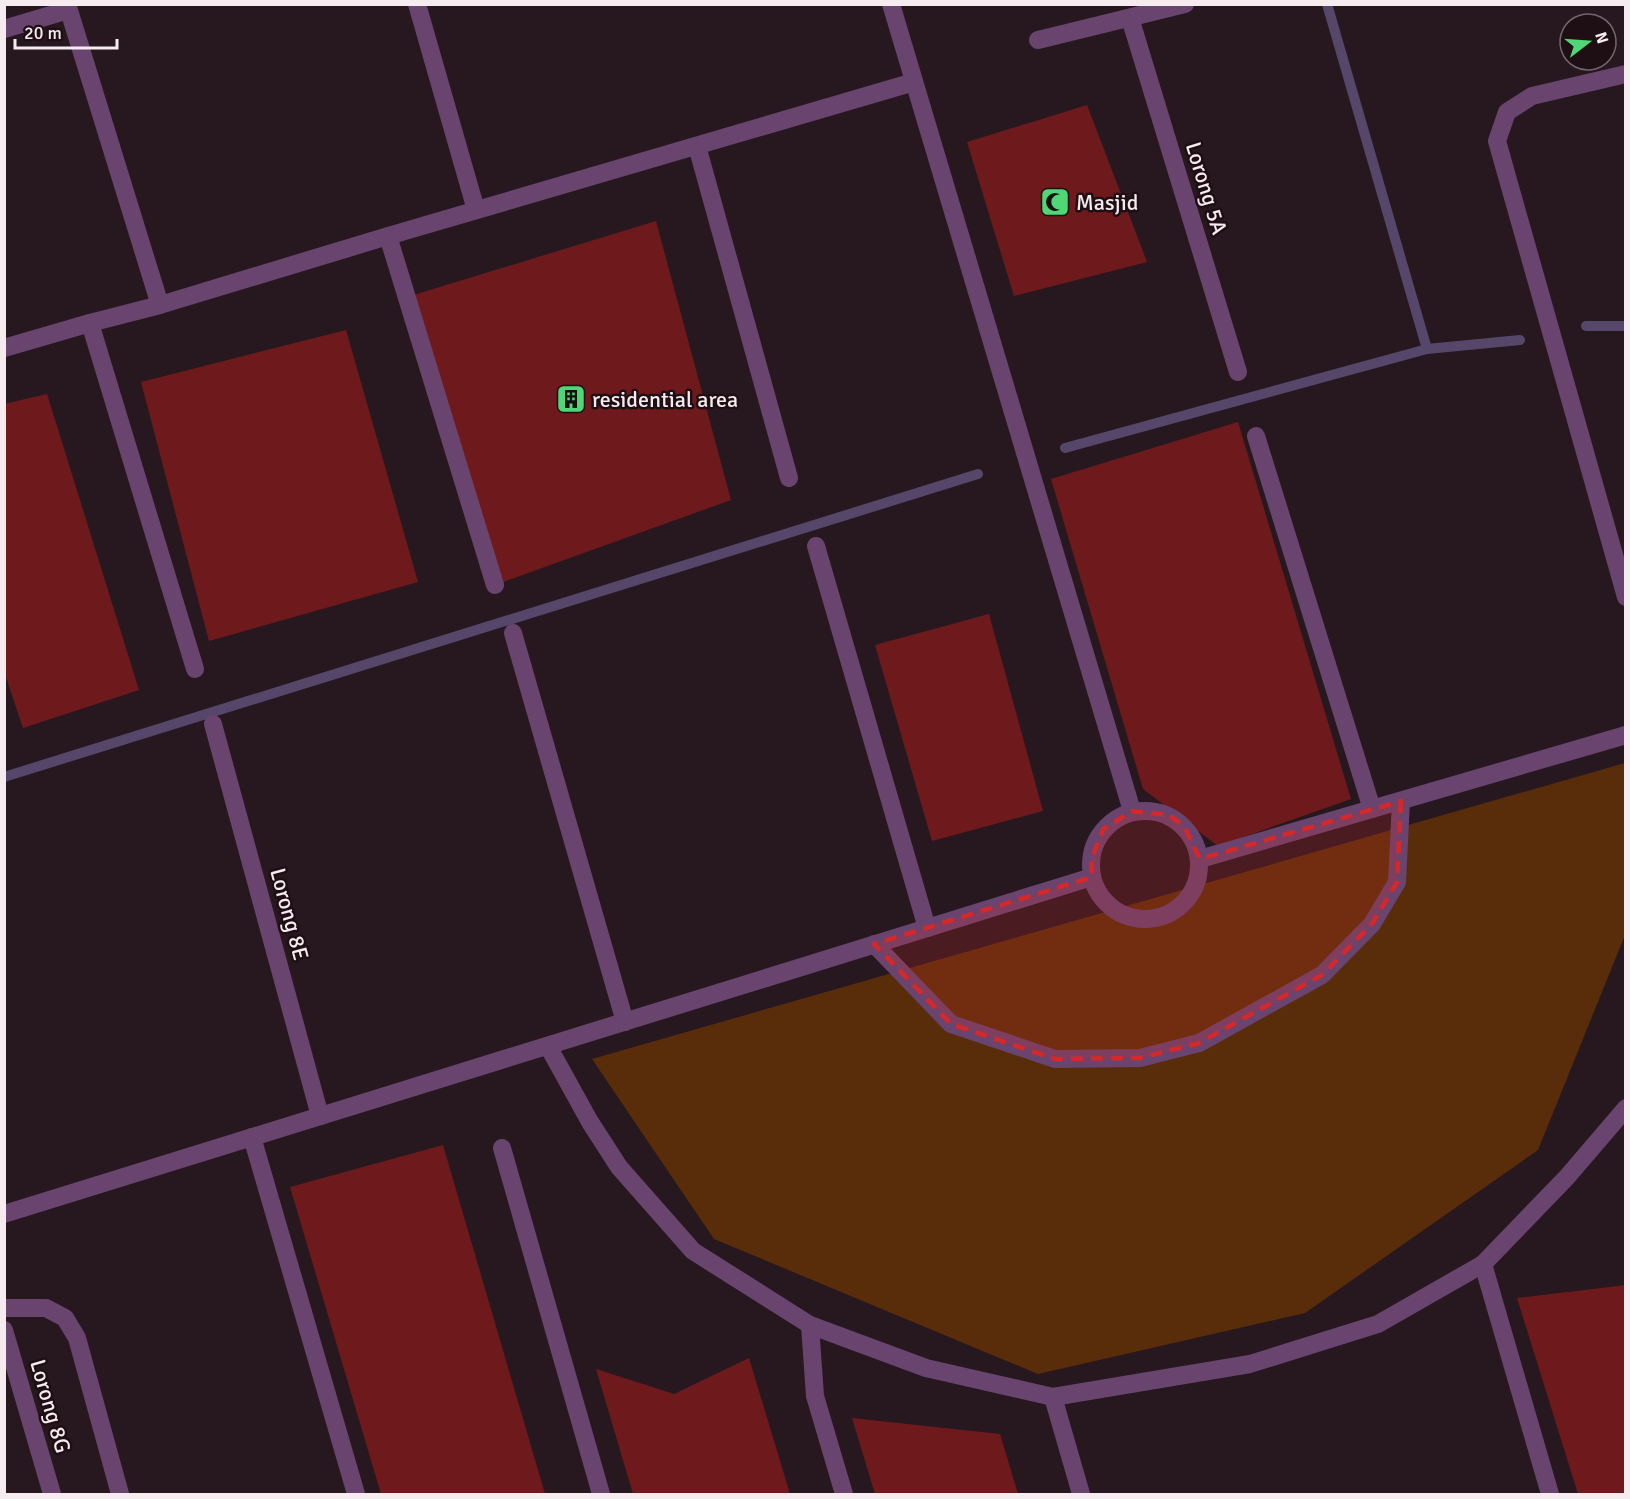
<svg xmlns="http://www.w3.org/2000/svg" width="1630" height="1499" font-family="Signika,sans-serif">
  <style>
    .green { fill: #592d09 }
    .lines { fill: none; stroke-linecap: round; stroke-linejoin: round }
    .stream { stroke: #55466a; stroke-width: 10 }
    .building { fill: #6e1a1c }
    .minor { stroke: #68446f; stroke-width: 18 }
    .marked { fill: #d62828; fill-opacity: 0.2; stroke: #d62828; stroke-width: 4.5; stroke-dasharray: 12 8; stroke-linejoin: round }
    .labels { text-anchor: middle; stroke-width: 5; stroke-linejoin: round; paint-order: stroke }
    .street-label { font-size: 22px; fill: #f6ebef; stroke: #1e0f15 }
    .poi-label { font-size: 22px; fill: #f6ebef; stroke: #1e0f15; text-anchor: start }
  </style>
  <rect width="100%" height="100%" fill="#27181f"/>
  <polygon class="green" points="1625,763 1625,935 1538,1150 1305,1313 1038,1374 714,1239 592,1059"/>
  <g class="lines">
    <g class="stream">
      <polyline points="1327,4 1427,349"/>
      <polyline points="1586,326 1626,326"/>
      <polyline points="1065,448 1427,349 1520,340"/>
      <polyline points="4,777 978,474"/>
    </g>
  </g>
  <g class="building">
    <polygon points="1087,105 1147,262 1014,296 967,142"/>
    <polygon points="656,221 731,500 495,585 407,297"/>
    <polygon points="346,330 418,582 209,641 141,382"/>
    <polygon points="47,394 139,690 23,728 4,671 4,404"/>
    <polygon points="1238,422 1351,799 1218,846 1143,789 1051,479"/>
    <polygon points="989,614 1043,811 932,841 875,645"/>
    <polygon points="443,1145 545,1494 381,1494 290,1187"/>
    <polygon points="1626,1285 1626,1494 1578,1494 1517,1298"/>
    <polygon points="749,1358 790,1494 633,1494 596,1369 674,1394"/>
    <polygon points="852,1418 1000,1434 1018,1494 875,1494"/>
  </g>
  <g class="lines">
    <g class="minor">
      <polyline points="67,4 160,305"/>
      <polyline points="417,4 476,210"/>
      <polyline points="891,4 1132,811"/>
      <polyline points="1130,18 1238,372"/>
      <polyline points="4,29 68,10"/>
      <polyline points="1038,40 1185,4"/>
      <polyline points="1626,74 1532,96 1507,112 1497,141 1626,597"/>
      <polyline points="697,146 789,478"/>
      <polyline points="388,236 495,585"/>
      <polyline points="90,323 195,669"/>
      <polyline points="4,348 90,323 160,305 388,236 914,82"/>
      <polyline points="1256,436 1372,809"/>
      <polyline points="816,546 927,928"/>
      <polyline points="513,633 625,1022"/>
      <polyline points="213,724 320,1116"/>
      <circle cx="1145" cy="865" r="54"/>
      <polyline points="1200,859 1626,735"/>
      <polyline points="874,944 951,1024 1055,1059 1140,1058 1199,1043 1322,975 1372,924 1397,882 1401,801"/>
      <polyline points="548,1046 590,1122 619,1167 693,1251 810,1325 926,1368 1053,1397 1250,1364 1378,1324 1483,1264 1567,1177 1626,1108"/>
      <polyline points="252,1137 356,1494"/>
      <polyline points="502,1148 601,1494"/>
      <polyline points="4,1214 1092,877"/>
      <polyline points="1483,1264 1550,1494"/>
      <polyline points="4,1308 46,1308 65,1318 77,1338 120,1494"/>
      <polyline points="810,1325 815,1396 844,1494"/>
      <polyline points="4,1330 52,1494"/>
      <polyline points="1053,1397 1081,1494"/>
    </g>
  </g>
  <path class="marked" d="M1401,801L1397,882L1372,924L1322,975L1199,1043L1140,1058L1055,1059L951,1024L874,944L1092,877L1091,860L1103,829L1132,811L1169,815L1184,826L1200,859Z"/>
  <defs>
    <g id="mosque-square" transform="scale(1.5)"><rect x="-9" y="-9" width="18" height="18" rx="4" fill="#50d674" stroke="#1e0f15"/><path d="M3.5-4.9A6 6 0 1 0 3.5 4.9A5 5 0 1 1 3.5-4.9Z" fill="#111"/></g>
    <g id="building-square" transform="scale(1.5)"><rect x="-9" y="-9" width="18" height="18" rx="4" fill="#50d674" stroke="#1e0f15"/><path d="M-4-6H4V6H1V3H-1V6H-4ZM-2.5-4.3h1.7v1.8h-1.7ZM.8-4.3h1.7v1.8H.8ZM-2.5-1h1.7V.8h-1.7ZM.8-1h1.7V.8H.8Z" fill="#111"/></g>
  </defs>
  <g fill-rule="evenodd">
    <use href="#mosque-square" x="1055" y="202"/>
    <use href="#building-square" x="571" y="399"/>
  </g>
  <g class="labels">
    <g class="street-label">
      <text transform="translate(1207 188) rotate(73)" y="8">Lorong 5A</text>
      <text transform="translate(290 914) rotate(75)" y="8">Lorong 8E</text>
      <text transform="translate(51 1406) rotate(74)" y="8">Lorong 8G</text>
    </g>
    <g class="poi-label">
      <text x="1076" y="210">Masjid</text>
      <text x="592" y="407">residential area</text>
    </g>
  </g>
  <rect width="1630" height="1499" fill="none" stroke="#f6ebef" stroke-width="12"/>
  <g transform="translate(1588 42) rotate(73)"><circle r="28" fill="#1e0f15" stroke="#74676c" stroke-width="1.5"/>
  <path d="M0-4.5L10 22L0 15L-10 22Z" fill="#50d674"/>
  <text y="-9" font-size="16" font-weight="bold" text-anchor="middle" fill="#f6ebef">N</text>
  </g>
  <path d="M15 39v9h102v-9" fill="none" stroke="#f6ebef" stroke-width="3"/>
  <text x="24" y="39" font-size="18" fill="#f6ebef" stroke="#1e0f15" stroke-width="4.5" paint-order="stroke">20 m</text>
</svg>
